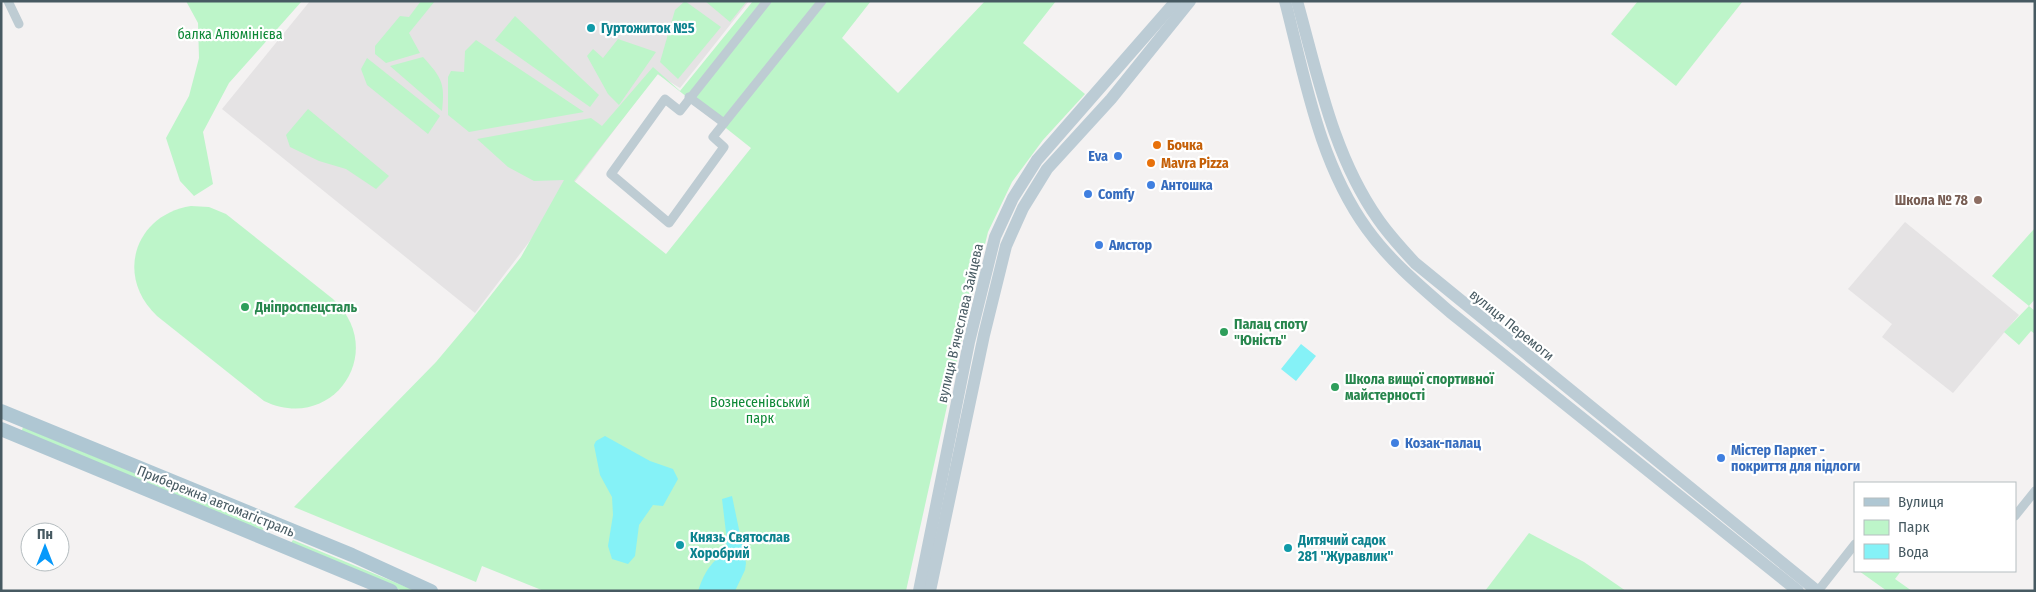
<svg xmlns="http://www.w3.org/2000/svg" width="2036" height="592" font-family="'Fira Sans Condensed',sans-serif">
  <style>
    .education { fill: #e5e3e4 }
    .green { fill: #bdf5c9; fill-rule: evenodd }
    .water { fill: #85f2f7 }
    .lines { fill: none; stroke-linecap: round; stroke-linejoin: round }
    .minor { stroke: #beccd3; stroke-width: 9 }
    .secondary { stroke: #bcccd5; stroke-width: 12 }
    .primary { stroke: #afc7d3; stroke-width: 14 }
    .culture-dot { fill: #0f9aa8; stroke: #fff; stroke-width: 2 }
    .food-dot { fill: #e8710a; stroke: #fff; stroke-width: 2 }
    .shop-dot { fill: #3f7fe0; stroke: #fff; stroke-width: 2 }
    .education-dot { fill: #8d6e63; stroke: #fff; stroke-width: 2 }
    .leisure-dot { fill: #2e9e5b; stroke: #fff; stroke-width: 2 }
    .labels { text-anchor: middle; stroke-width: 4.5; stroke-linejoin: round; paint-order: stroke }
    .culture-label { font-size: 14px; font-weight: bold; fill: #0d838f; stroke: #fff; text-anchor: start }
    .park-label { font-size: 14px; fill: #0d8836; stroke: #fff }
    .food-label { font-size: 14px; font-weight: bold; fill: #c56008; stroke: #fff; text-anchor: start }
    .shop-label { font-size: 14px; font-weight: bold; fill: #366cbe; stroke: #fff; text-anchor: start }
    .education-label { font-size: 14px; font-weight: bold; fill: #785e54; stroke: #fff; text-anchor: end }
    .leisure-label { font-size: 14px; font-weight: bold; fill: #27864d; stroke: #fff; text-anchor: start }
    .street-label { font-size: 14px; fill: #475a62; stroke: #fff }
  </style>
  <rect width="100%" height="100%" fill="#f4f2f2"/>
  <g class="education">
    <polygon points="310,1 749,1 680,88 657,74 475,313 222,109"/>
    <polygon points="1905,222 2019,315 1953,393 1882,337 1892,324 1848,289"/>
  </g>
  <g class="green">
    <polygon points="186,1 302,1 229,83 203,132 213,184 194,196 180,181 166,138 189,96 199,58 198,23"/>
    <polygon points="421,1 435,1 409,33 420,53 386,63 375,54 375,46 400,16 409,17"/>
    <polygon points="685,1 721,27 678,79 660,62 675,10"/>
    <polygon points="705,1 747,1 730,22"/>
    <path d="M753,1H871L842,38L898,93L985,1H1056L1023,43L1085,94L1043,140L1012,182L988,232L965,325L906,591H544L482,566L476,582L294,507L436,362L473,318L521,257L564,180L534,181L508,167L477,139L591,118L602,126L653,67L680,91ZM658,74L751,148L666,254L574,181Z"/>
    <polygon points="1638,1 1743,1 1676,86 1611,34"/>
    <polygon points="515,16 599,95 590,107 495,40"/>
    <polygon points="618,39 656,52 619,105 608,94 587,56 593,49 603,58"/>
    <polygon points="476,40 584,112 469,132 448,115 448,77 451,71 464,72 465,51"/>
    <path d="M423,57C442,78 445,83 442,111L390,66Z"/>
    <polygon points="367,58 440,116 428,134 367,85 361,69"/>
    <polygon points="308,109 389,176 376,189 346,169 319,161 290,147 286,135"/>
    <path d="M191,206L209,207L226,214L333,299C389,351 333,434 264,401L157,316C115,277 134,215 191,206Z"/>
    <polygon points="2035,228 2035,299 2029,306 2035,311 2035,334 2031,331 2019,345 2004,332 2029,306 1992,276"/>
    <polygon points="23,427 264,526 262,532 21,433"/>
    <polygon points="1529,533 1584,562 1626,591 1485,591"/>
    <polygon points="293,540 416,591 403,591 290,544"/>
    <polygon points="1859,571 1901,571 1895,579 1912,591 1887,591"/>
  </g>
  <g class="water">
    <polygon points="1301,344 1316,356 1296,381 1281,369"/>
    <polygon points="605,436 650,461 673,469 678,479 663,506 653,505 639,525 635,556 628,564 612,559 608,546 613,515 612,497 600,475 594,445 596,441"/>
    <path d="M732,496L746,563L745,570L735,591H698C704,574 709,564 724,553L727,541L722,499Z"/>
  </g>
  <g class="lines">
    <g class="minor">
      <polyline points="8,1 19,24"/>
      <polyline points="767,1 680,111 665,99 611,174 669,223 724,147 713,137 822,1"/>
      <polyline points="689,97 724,123"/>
      <polyline points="2015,516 2035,491"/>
      <polyline points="1818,591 1855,544"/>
    </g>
    <g class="secondary">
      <path d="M1285,1C1305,78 1319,163 1367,229C1390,261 1420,286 1450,312L1798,591"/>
      <path d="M1297,1C1318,76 1333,155 1378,219C1389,235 1402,249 1415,263L1817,591"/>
      <polyline points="919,591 969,342 995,237 1013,198 1037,160 1176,1"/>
      <polyline points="930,591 984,335 1006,246 1023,208 1047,169 1111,99 1190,1"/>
    </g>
    <g class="primary">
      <polyline points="1,411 352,555 431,591"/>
      <polyline points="1,429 391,591"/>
    </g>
  </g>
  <g class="culture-dot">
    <circle cx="591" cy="28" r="5"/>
    <circle cx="680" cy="545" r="5"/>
    <circle cx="1288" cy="548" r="5"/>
  </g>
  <g class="food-dot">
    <circle cx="1157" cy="145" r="5"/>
    <circle cx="1151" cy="163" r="5"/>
  </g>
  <g class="shop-dot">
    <circle cx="1118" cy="156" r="5"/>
    <circle cx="1151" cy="185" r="5"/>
    <circle cx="1088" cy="194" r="5"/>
    <circle cx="1099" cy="245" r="5"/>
    <circle cx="1395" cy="443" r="5"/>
    <circle cx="1721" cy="458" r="5"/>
  </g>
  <circle class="education-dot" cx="1978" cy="200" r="5"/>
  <g class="leisure-dot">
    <circle cx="245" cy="307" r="5"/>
    <circle cx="1224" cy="332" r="5"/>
    <circle cx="1335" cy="387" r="5"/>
  </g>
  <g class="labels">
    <g class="culture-label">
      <text x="601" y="33">Гуртожиток №5</text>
      <text x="690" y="542">Князь Святослав<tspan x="690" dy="16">Хоробрий</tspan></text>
      <text x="1298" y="545">Дитячий садок<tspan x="1298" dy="16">281 "Журавлик"</tspan></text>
    </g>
    <g class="park-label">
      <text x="230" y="39">балка Алюмінієва</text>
      <text x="760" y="407">Вознесенівський<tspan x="760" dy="16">парк</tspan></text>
    </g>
    <g class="food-label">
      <text x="1167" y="150">Бочка</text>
      <text x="1161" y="168">Mavra Pizza</text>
    </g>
    <g class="shop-label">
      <text x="1108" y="161" text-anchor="end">Eva</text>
      <text x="1161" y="190">Антошка</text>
      <text x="1098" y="199">Comfy</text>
      <text x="1109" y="250">Амстор</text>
      <text x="1405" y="448">Козак-палац</text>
      <text x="1731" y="455">Містер Паркет -<tspan x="1731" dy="16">покриття для підлоги</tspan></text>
    </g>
    <g class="education-label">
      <text x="1968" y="205">Школа № 78</text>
    </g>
    <g class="leisure-label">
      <text x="255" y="312">Дніпроспецсталь</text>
      <text x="1234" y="329">Палац споту<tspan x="1234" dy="16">"Юність"</tspan></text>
      <text x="1345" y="384">Школа вищої спортивної<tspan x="1345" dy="16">майстерності</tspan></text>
    </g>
    <g class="street-label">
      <text transform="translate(960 323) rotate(-77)" y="5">вулиця Вʼячеслава Зайцева</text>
      <text transform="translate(1512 325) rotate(39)" y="5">вулиця Перемоги</text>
      <text transform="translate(216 501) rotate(22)" y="5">Прибережна автомагістраль</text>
    </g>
  </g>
  <rect width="2036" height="592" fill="none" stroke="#475a62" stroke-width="5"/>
  <rect x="1854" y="482" width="162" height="90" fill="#ffffff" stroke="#b5bdc0"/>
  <rect x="1864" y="498" width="25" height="8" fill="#afc7d3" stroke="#b5bdc0"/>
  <text x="1898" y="507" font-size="15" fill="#475a62">Вулиця</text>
  <rect x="1864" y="520" width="25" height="15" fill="#bdf5c9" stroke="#b5bdc0"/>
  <text x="1898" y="532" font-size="15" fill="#475a62">Парк</text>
  <rect x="1864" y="544" width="25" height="15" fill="#85f2f7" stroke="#b5bdc0"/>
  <text x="1898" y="557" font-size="15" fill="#475a62">Вода</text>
  <g transform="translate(45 547)"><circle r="24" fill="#ffffff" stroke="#b5bdc0"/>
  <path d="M0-4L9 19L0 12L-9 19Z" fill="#0599fb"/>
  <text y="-8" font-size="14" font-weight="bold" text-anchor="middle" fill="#475a62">Пн</text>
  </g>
</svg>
